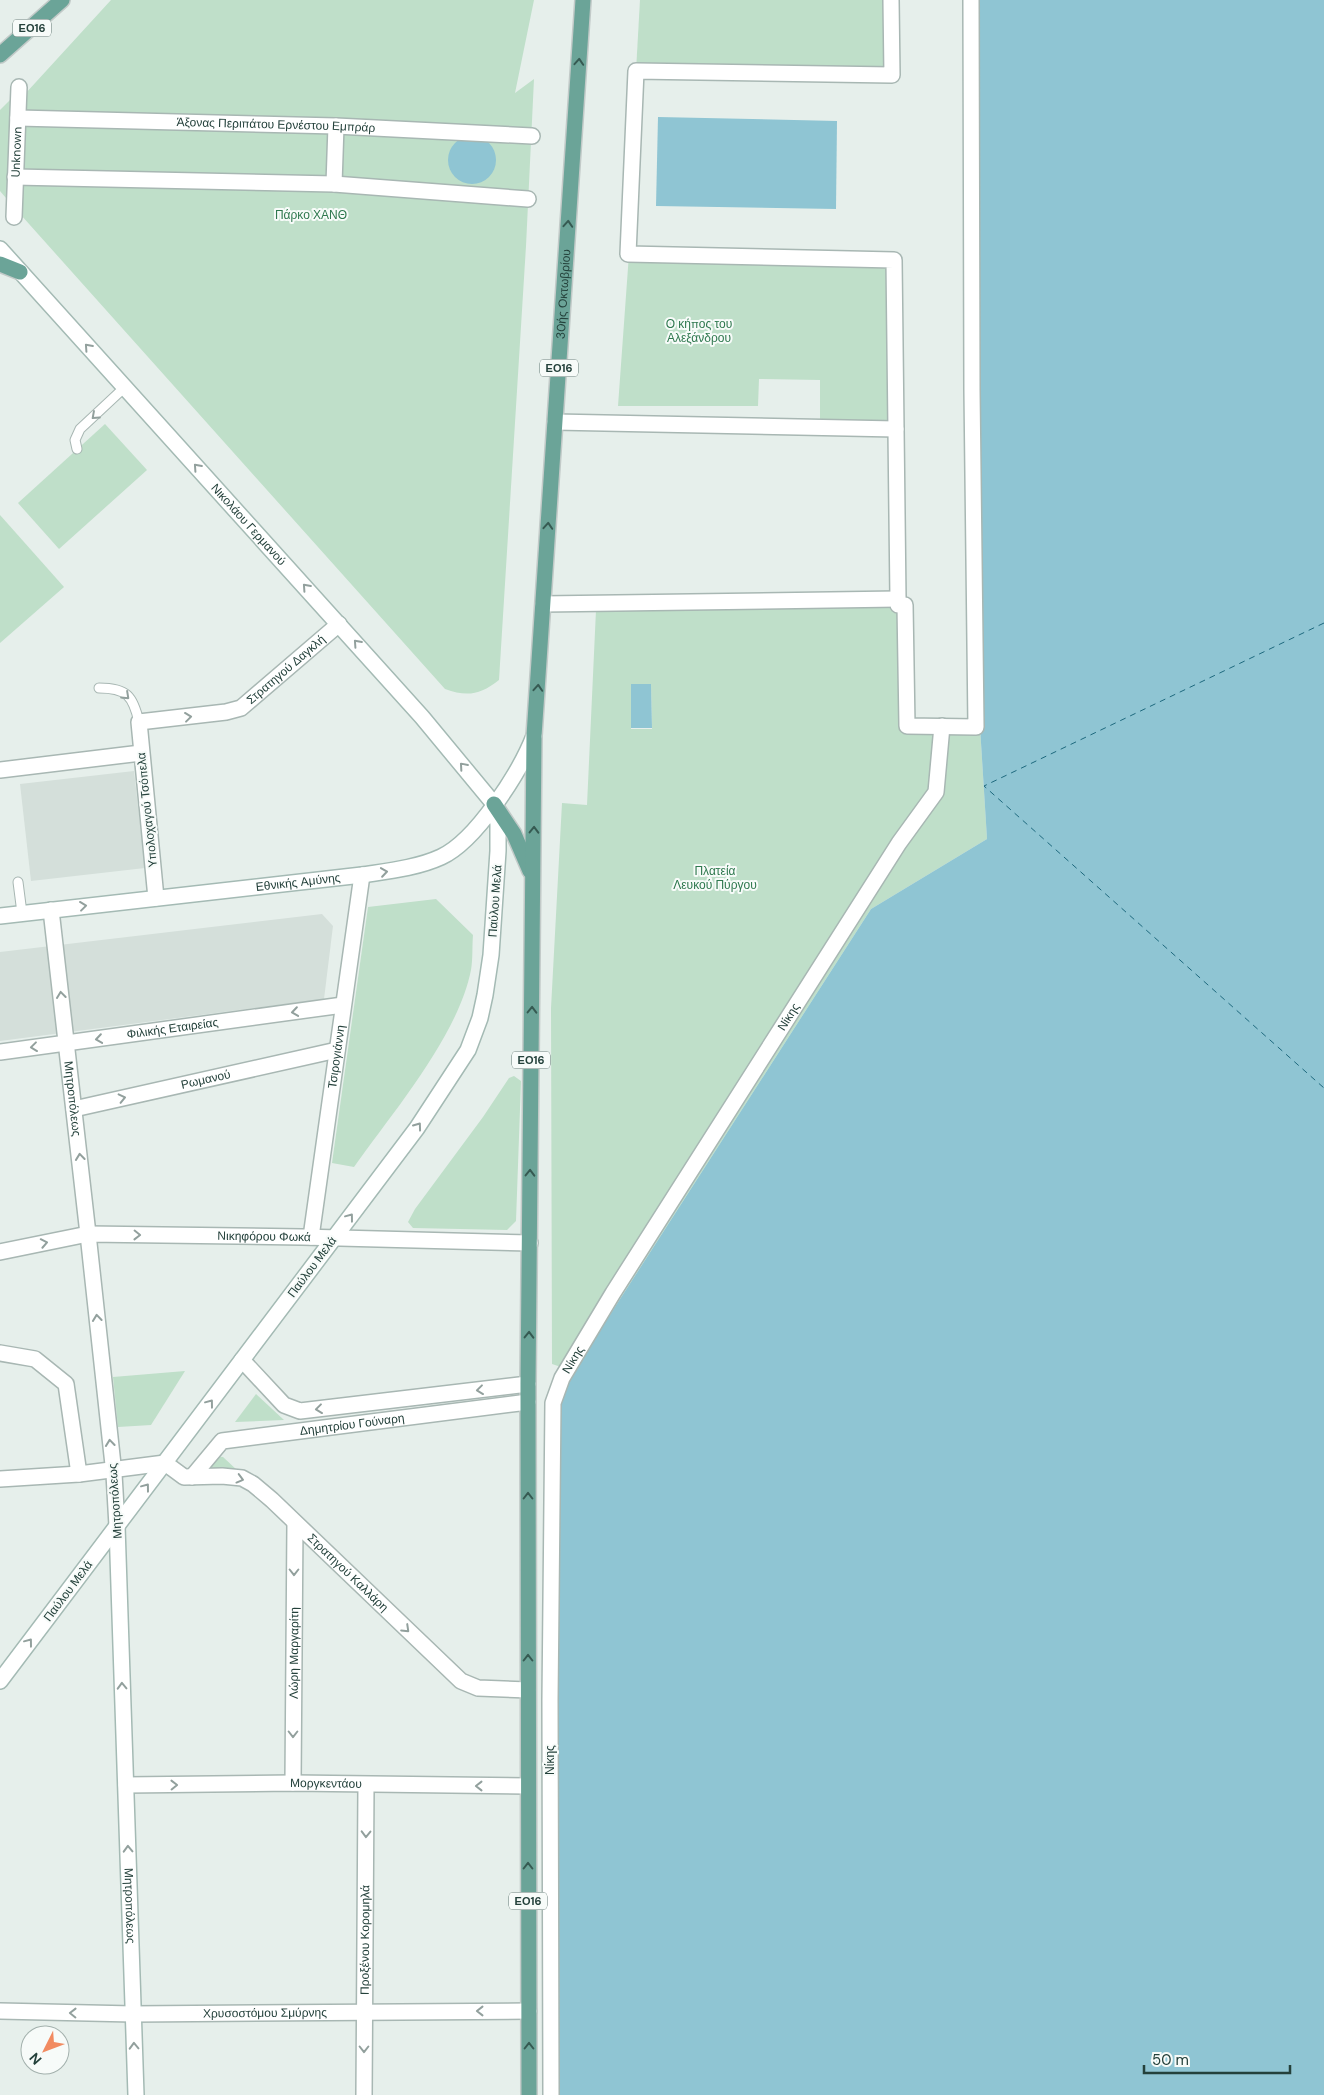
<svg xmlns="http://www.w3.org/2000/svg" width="1324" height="2095" font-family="'DM Sans',sans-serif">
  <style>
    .built { fill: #d4dfda }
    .green { fill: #bfdfc9; fill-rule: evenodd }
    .water { fill: #8fc5d3 }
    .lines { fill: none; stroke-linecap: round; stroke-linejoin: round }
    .ferry { stroke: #1e697e; stroke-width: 1; stroke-dasharray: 6 5; stroke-linecap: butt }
    .lane-casing { stroke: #a8b7b3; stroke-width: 11 }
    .street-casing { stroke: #a8b7b3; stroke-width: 18 }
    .secondary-casing { stroke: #a4bab4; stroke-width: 18 }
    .primary-casing { stroke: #c2cac8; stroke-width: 18 }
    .lane { stroke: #fff; stroke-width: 9 }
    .street { stroke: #fff; stroke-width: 15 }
    .secondary { stroke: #fff; stroke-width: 15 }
    .primary { stroke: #6ba498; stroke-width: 15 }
    .oneway { stroke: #365a52 }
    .oneway2 { stroke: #92a09d }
    .labels { text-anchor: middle; stroke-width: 4; stroke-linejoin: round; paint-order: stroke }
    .shield { fill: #f7fbf9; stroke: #637974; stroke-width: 1 }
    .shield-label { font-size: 11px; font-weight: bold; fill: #24413b }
    .street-label { font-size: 12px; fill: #24413b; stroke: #f7fbf9 }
    .park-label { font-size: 12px; fill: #2e784e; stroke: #f7fbf9 }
  </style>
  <rect width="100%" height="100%" fill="#e6efeb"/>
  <g class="built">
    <polygon points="134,771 145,868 31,881 20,784"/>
    <polygon points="322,914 333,926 324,999 0,1041 0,952"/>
  </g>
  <g class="green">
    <path d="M111,0H534L515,93L534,79L526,246L499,680C480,695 467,697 445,689L21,215L25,94Z"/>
    <polygon points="640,0 891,0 892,75 636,71"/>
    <polygon points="10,100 8,198 6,198 0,191 0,110"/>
    <polygon points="629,254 894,260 896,425 820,425 820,380 759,379 758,406 618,406"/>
    <polygon points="105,424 147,470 59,549 18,503"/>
    <polygon points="0,515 64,587 0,643"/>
    <path d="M898,605L907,726L980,727L987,839L871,909L575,1369H567L552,1364L551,1008L562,803L587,805L596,610ZM631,684H651L652,729H631Z"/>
    <path d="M436,899L473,935C472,947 473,959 471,970C458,1036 393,1112 354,1167L332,1163L368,907Z"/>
    <polygon points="514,1076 521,1081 516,1221 507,1230 413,1228 408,1222 415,1209 483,1117 509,1078"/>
    <polygon points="185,1371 151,1425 118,1427 113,1377"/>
    <polygon points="256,1394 284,1420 235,1422"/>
    <polygon points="213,1456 223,1457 238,1471 204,1468"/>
  </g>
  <g class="water">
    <polygon points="976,0 1324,0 1324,2095 559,2095 559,1419 563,1395 575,1369 871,909 987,839 980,727"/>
    <polygon points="658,117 837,121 836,209 656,206"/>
    <circle cx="472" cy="160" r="24"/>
    <polygon points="631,684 651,684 652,728 631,728"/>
  </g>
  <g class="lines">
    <polyline class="ferry" points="1324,623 984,786 1324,1088"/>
    <g class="lane-casing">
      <g id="lane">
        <polyline points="77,449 75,440 80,429 125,387"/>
        <path d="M99,688C127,688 133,696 139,722"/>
        <polyline points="18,882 22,913"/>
      </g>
    </g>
    <g class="street-casing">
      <g id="street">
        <polyline points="891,0 892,75 636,71 628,254 894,260 898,599 898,605 905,605 907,726 976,727 972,390 971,0"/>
        <path id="s1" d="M18,118L336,126L532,136"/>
        <polyline points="15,177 334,184 528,199"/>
        <polyline points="334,184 336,126"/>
        <path id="s2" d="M14,217L19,87"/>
        <polyline points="555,422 896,429"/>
        <polyline points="543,604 898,599"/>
        <polyline points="0,770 141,753"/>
        <path id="s3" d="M156,898L139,722L226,712L241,708L339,624"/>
        <path id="s4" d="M51,910L88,1234L114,1474L117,1526"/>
        <path id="s5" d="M0,1052L343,1005"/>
        <path id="s6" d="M74,1109L337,1050"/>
        <path id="s7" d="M311,1237L362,875"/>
        <path id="s8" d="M0,1252L88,1234L302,1237L530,1243"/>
        <polyline points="0,1353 35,1359 66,1384 79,1474"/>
        <polyline points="242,1360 284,1405 300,1411 528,1384"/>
        <path id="s9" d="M192,1477L222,1441L528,1402"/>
        <path id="s10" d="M0,1479L79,1474L165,1463L184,1477L222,1476L242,1478L253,1484L272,1500L461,1681L478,1688L528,1690"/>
        <path id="s11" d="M293,1783L295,1523"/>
        <path id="s12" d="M126,1785L293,1783L527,1786"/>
        <path id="s13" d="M0,2011L133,2014L529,2011"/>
        <path id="s14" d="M364,2095L366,1785"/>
        <path id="s15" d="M551,2095L550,1700L553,1403L562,1378L613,1293L899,843L936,792L942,726"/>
      </g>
    </g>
    <g class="secondary-casing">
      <g id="secondary">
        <path id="s16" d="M0,249L422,717L494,804L498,824V851L491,955L485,995L480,1018L468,1050L417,1128L0,1681"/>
        <path id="s17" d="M0,916L362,875C388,871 417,868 441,857C476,841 520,772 534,736"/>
        <path id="s18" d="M117,1526L136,2095"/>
      </g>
    </g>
    <g class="primary-casing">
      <g id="primary">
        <polyline points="0,55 62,0"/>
        <polyline points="0,264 20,272"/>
        <polyline points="494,804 514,834 530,871"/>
        <path id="s19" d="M529,2095L528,1384L534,736L583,0"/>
      </g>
    </g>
    <use href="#lane" class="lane"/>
    <use href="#street" class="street"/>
    <use href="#secondary" class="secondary"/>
    <use href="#primary" class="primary"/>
  </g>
  <defs><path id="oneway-chevron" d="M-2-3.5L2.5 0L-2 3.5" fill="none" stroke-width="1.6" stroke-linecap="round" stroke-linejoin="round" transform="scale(1.25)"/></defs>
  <g class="oneway">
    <use href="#oneway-chevron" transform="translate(579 62) rotate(-86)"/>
    <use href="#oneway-chevron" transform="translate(568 224) rotate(-86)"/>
    <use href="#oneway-chevron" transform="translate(548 526) rotate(-86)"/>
    <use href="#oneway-chevron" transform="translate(538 688) rotate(-86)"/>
    <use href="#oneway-chevron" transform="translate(534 830) rotate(-89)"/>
    <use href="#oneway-chevron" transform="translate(532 1010) rotate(-89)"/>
    <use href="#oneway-chevron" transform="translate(530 1173) rotate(-89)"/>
    <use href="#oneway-chevron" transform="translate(529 1335) rotate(-89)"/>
    <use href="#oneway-chevron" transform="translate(528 1496) rotate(-90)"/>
    <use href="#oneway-chevron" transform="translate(528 1658) rotate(-90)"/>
    <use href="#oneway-chevron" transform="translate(528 1866) rotate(-90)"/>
    <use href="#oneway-chevron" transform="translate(529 2046) rotate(-90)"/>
  </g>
  <g class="oneway2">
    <use href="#oneway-chevron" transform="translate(88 347) rotate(-132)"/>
    <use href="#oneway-chevron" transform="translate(95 416) rotate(138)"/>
    <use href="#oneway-chevron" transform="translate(197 467) rotate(-132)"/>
    <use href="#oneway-chevron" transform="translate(306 587) rotate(-132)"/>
    <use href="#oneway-chevron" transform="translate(357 643) rotate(-132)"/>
    <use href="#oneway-chevron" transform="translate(126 696) rotate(43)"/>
    <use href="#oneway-chevron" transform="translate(188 717) rotate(-7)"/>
    <use href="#oneway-chevron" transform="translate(463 766) rotate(-131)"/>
    <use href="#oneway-chevron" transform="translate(384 872) rotate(-8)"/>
    <use href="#oneway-chevron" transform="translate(83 906) rotate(-7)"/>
    <use href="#oneway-chevron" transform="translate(61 995) rotate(-97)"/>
    <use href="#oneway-chevron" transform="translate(295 1012) rotate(172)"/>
    <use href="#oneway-chevron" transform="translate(99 1039) rotate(172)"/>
    <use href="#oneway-chevron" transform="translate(34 1047) rotate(173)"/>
    <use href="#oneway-chevron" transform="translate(122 1098) rotate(-13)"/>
    <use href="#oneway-chevron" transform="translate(418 1126) rotate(-54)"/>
    <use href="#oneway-chevron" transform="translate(80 1157) rotate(-96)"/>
    <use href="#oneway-chevron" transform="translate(350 1217) rotate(-53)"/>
    <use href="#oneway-chevron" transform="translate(137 1235) rotate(1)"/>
    <use href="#oneway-chevron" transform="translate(44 1243) rotate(-11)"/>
    <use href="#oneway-chevron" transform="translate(97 1318) rotate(-96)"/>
    <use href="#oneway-chevron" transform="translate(480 1390) rotate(173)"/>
    <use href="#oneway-chevron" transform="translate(210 1403) rotate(-53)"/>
    <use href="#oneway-chevron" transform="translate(319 1409) rotate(173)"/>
    <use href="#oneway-chevron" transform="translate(110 1443) rotate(-96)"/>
    <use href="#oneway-chevron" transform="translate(240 1479) rotate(15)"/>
    <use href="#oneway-chevron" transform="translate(146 1487) rotate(-53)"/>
    <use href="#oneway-chevron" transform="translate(294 1572) rotate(90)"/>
    <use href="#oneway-chevron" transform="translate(406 1629) rotate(44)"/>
    <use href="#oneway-chevron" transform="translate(29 1642) rotate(-53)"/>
    <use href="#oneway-chevron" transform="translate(122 1686) rotate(-92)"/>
    <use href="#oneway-chevron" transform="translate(293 1734) rotate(90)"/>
    <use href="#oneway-chevron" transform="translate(174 1785) rotate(-1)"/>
    <use href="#oneway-chevron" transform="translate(479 1786) rotate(-180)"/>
    <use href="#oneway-chevron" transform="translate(366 1834) rotate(91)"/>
    <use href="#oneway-chevron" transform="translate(128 1849) rotate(-92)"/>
    <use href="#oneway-chevron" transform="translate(480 2011) rotate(180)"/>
    <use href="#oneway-chevron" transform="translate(73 2013) rotate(-179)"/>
    <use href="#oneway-chevron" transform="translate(134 2046) rotate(-92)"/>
    <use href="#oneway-chevron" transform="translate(364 2049) rotate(90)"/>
  </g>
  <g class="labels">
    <g class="shield">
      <rect x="13" y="19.5" width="38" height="17" rx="4"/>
      <rect x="540" y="359.5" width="38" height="17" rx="4"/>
      <rect x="512" y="1051.5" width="38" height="17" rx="4"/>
      <rect x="509" y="1892.5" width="38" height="17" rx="4"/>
    </g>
    <g class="shield-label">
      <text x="32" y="32">ΕΟ16</text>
      <text x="559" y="372">ΕΟ16</text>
      <text x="531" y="1064">ΕΟ16</text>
      <text x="528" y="1905">ΕΟ16</text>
    </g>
    <g class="street-label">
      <text dy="4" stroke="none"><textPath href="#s1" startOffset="258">Άξονας Περιπάτου Ερνέστου Εμπράρ</textPath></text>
      <text dy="4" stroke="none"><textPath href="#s2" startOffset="65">Unknown</textPath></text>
      <text dy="4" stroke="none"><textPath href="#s19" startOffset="1802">30ής Οκτωβρίου</textPath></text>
      <text dy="4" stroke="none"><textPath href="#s16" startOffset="371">Νικολάου Γερμανού</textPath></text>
      <text dy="4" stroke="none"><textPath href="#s3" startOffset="339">Στρατηγού Δαγκλή</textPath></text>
      <text transform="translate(147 810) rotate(-96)" y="4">Υπολοχαγού Τσόπελα</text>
      <text dy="4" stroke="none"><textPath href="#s17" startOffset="300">Εθνικής Αμύνης</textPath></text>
      <text transform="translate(495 901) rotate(-86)" y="4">Παύλου Μελά</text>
      <text dy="4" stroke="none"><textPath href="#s15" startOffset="1145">Νίκης</textPath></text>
      <text dy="4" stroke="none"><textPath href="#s5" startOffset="174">Φιλικής Εταιρείας</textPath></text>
      <text dy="4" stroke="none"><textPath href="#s7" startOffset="182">Τσιρογιάννη</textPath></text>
      <text dy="4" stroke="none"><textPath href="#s6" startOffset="135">Ρωμανού</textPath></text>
      <text dy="4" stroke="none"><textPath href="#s4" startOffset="190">Μητροπόλεως</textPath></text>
      <text dy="4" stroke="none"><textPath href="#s8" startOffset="266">Νικηφόρου Φωκά</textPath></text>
      <text transform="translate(312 1267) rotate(-53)" y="4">Παύλου Μελά</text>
      <text dy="4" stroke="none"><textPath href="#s15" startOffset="740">Νίκης</textPath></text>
      <text dy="4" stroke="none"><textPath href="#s9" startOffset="178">Δημητρίου Γούναρη</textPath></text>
      <text transform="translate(115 1501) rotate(-94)" y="4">Μητροπόλεως</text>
      <text dy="4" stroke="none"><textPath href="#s10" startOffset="390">Στρατηγού Καλλάρη</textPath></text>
      <text transform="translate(68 1591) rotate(-53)" y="4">Παύλου Μελά</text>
      <text dy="4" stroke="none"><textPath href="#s11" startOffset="130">Λώρη Μαργαρίτη</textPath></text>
      <text transform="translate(550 1760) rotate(-90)" y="4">Νίκης</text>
      <text dy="4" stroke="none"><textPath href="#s12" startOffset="200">Μοργκεντάου</textPath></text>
      <text dy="4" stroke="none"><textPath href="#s18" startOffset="380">Μητροπόλεως</textPath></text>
      <text dy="4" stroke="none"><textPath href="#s14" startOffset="155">Προξένου Κορομηλά</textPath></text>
      <text dy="4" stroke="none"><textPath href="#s13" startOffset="265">Χρυσοστόμου Σμύρνης</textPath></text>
    </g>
    <g class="park-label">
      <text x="311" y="219">Πάρκο ΧΑΝΘ</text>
      <text x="699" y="328">Ο κήπος του<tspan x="699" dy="14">Αλεξάνδρου</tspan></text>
      <text x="715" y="875">Πλατεία<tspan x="715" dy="14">Λευκού Πύργου</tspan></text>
    </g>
  </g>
  <g transform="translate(45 2050) rotate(228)"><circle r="24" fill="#f7fbf9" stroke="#a3b1ad"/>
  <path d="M0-4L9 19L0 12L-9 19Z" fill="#f18b61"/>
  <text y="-8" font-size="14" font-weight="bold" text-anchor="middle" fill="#24413b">N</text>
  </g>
  <path d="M1144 2065v8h146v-8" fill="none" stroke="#24413b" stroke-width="2.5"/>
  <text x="1152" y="2065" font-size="15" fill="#24413b" stroke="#f7fbf9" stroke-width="4" paint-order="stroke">50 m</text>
</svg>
